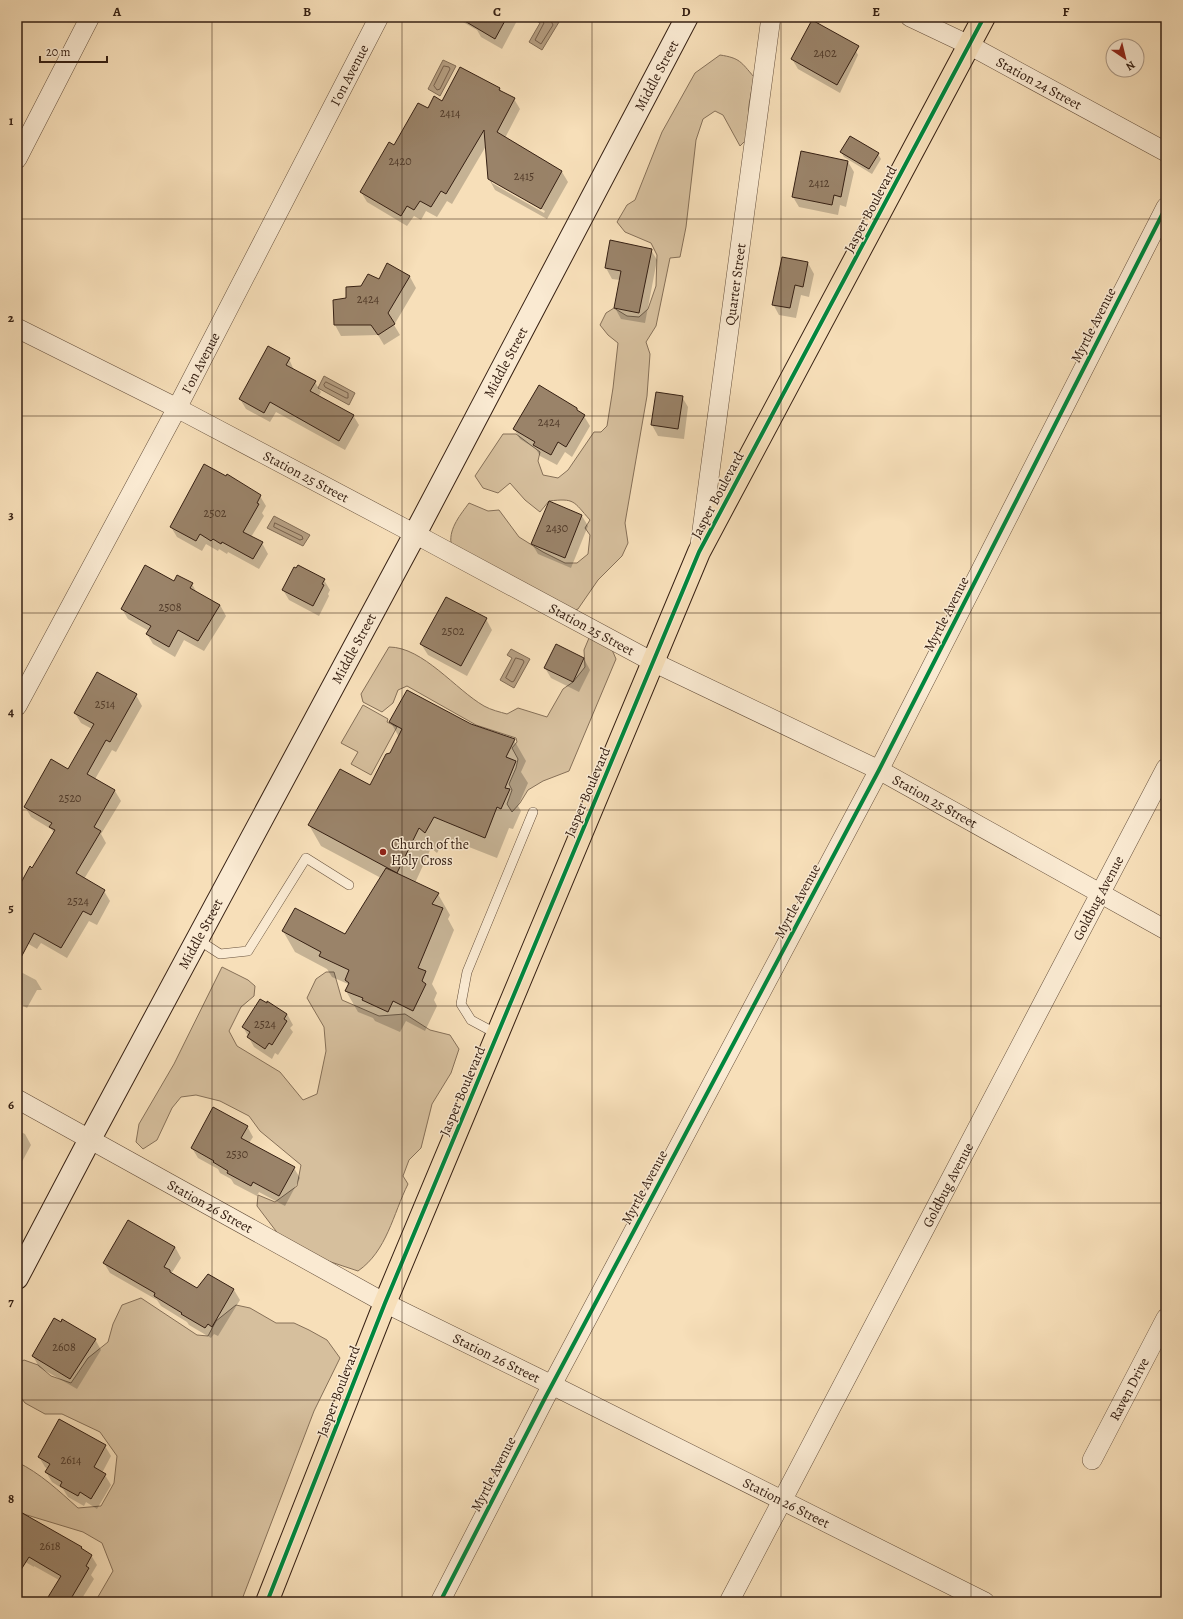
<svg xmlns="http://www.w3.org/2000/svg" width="1183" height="1619" font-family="Alegreya,serif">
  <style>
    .green { fill: #d6bf9d; stroke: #867058 }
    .water { fill: #b59e81; stroke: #826c55 }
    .shadow { fill: #0003; fill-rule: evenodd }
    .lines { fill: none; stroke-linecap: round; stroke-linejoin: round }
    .shore { stroke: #765f4a; stroke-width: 1 }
    .building { fill: #9a8369; stroke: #362013 }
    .lane-casing { stroke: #66503c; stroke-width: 10 }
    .street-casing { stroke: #66503c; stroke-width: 20 }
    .secondary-casing { stroke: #362013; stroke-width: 24 }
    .primary-casing { stroke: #362013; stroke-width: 24 }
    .lane { stroke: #faead2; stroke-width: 9 }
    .street { stroke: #faead2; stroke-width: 19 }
    .secondary { stroke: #faead2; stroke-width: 22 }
    .primary { stroke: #f7dfb9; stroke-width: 22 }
    .cycleway-casing { stroke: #faead2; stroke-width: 6 }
    .cycleway { stroke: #00873e; stroke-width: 4 }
    .grid { fill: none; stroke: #362013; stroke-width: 1; stroke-opacity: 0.55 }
    .poi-dot { fill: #8f2418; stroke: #faead2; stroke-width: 1.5 }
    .labels { text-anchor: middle; stroke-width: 3; stroke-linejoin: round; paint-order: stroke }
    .number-label { font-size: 12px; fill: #4f3928 }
    .street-label { font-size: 14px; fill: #362013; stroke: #faead2 }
    .poi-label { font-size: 14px; fill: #362013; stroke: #faead2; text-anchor: start }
    .neatline { fill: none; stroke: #362013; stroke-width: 1.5 }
    .grid-label { font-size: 13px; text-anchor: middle; font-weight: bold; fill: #362013 }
  </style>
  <rect width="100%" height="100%" fill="#f7dfb9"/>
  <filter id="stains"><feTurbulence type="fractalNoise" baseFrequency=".005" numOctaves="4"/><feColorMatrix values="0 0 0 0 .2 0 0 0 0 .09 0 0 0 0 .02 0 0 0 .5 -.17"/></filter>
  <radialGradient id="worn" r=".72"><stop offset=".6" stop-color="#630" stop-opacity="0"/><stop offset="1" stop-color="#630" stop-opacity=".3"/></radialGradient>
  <g class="green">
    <path d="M720,55C740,58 741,62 754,77L749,105L747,139L740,146L723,115L715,111L703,119L696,140L686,227L680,257L670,258L656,326L646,342L650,354L647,396L625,523L628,543L622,556L598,580L578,609L570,612L451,543C449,528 461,514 469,503L488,511L499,510L519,537L543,552L565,563H577L588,554L590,535L585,528L590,520C573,501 575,498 549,501L540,512L525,500L510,483L498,493L483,488L475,476L503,434H516L540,452L538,461L543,475L558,478L568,470L594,432H601L607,426L613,388L618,343L608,335L600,325L606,313L614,308L627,316L639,317L648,309L656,286L657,255L651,243L625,232L617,222L627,205L635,200L662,132L695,73Z"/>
    <path d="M589,638L610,645L616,659L569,771L543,781L528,790L520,803L512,812L507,804L512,790L509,784L516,768L518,759L512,748L517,742L516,738L476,725L407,686L398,690L393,703L382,712L363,702L361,694L389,647C423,647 456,690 484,706C491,710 500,712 507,714L518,708L547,717L563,689L573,682L585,667L584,650Z"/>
    <polygon points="363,705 388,719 387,722 397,727 371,775 351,764 358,752 341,743"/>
    <path d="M222,967L248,980L255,986L254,996L241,1007L229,1031L237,1046L280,1072L303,1100L317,1094L326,1051L324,1027L307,998L316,979L326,972H334L342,1000L379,1016L405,1014L430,1030L450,1035L459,1049L451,1073L432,1104L421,1148L409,1160L403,1176L408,1184C393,1214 387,1251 358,1271L310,1255L279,1235L257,1206L258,1195L275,1202L297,1186L301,1165L260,1131L249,1116L220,1101L196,1095L181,1097L172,1108L157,1140L143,1149L136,1142L139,1124L174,1064Z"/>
    <path d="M141,1298L197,1335L208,1336L216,1321L236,1305L250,1308L276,1323H294L309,1330L327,1340L340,1358L314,1411L241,1602H95L113,1571L102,1543L83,1532L17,1512V1462C40,1473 59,1491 78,1508L101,1506L114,1483L117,1456L100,1432L62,1414H45L25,1403L17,1392V1364L24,1360L38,1365L51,1376L71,1383L88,1358L108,1342L113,1324L122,1305Z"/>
  </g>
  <g class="water">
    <polygon points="535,17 551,17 559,22 542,50 529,42 540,23 533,19"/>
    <polygon points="443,60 456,66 440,96 428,89"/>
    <polygon points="324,376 355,393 349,405 318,388"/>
    <polygon points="274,516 310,535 303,546 267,528"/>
    <polygon points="511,649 530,659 514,688 500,680 512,658 507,655"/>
  </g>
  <g class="shadow">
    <polygon points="454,17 519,17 502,49 481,37 477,30"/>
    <polygon points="551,17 557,17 556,20"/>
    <polygon points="852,44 858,55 840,93 798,69 792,59"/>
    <path d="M500,89L502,92L514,99L520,109L505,138L562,172L568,182L547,219L495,190L489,179L486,146L452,204L447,201L437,217L426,211L421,220L414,216L407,226L367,202L361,192L395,147L428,110L443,102ZM492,181L545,211L544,213L492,183Z"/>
    <polygon points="841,152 878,154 881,159 872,174 844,157"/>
    <polygon points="848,162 854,172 846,207 840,205 838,215 799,207 793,197"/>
    <polygon points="611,241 651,250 657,260 645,323 621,319 615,308 620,280 612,279 606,268"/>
    <polygon points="808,263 814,274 809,297 801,295 796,318 779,315 773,304"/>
    <polygon points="387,264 410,277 416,288 394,325 400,335 384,345 378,335 341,336 335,325 334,300 347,299 361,287 379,280"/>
    <polygon points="289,359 294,370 315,382 321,392 318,397 353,415 359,425 345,450 276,412 270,422 246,409 240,399"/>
    <polygon points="682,397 688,407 684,439 658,436 652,425"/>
    <polygon points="577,409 579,413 584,416 590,426 572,457 565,452 557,465 540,456 536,449 520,439 514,429"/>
    <polygon points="260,496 266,506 262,513 264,516 251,537 262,543 268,554 259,569 228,552 227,554 219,549 218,551 206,544 202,551 177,537 171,527"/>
    <polygon points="549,502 582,516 588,526 571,568 538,554 532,544"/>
    <polygon points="324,580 330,590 328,594 329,596 319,616 289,600 283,590"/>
    <polygon points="174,582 192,584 197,593 220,605 226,616 204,651 184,640 175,657 153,644 147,634 149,631 128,619 122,609"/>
    <polygon points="486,619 492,630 467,676 428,655 421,644"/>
    <polygon points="556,646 584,659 590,670 579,692 551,678 545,668"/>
    <polygon points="136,695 142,706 116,752 112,750 95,779 115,791 121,801 101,834 106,843 84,879 104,891 110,901 97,925 89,921 67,958 41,943 37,949 17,937 17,892 33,869 54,833 51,829 31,817 25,807 69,770 92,729 81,723 75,713"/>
    <polygon points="390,721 470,725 514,740 526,761 521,772 528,783 518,806 521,811 513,829 509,828 497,858 446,838 437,853 431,848 415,883 438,894 450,915 448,919 454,930 432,984 437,993 434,1000 437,1006 425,1031 406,1021 400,1032 375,1021 373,1018 358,1012 346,991 348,984 332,977 327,969 295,952 283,931 345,936 381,878 321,846 309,825 370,786 391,754 399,737"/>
    <polygon points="17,970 36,980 42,990 37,990 27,1008 22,1005 17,1014"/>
    <polygon points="287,1014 293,1025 290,1028 293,1032 278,1055 275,1053 272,1059 254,1047 243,1027"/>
    <polygon points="247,1126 253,1137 249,1143 294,1168 300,1178 285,1206 259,1192 257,1196 234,1184 231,1179 220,1173 218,1169 198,1158 192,1148"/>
    <polygon points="17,1130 25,1134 31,1145 17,1171"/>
    <polygon points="175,1247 181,1258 171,1274 197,1289 208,1275 234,1290 240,1300 218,1336 214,1334 211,1338 189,1325 187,1322 161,1306 157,1300 110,1273 104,1263"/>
    <polygon points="61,1323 95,1339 101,1350 77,1389 39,1367 33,1356"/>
    <polygon points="105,1446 111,1456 102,1473 105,1475 111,1485 97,1509 86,1502 84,1506 68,1497 63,1489 52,1482 46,1472 48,1469 45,1467 39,1457"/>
    <polygon points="17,1511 81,1547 83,1551 91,1555 97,1565 91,1575 94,1579 81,1600 82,1602 46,1602 59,1580 34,1566 34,1567 20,1559 17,1560"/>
  </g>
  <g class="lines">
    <g class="shore">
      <polyline points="538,17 544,23 535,40 541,44 553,25 549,17"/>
      <polygon points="444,66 449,67 450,69 440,89 437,90 434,86"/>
      <polygon points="326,382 348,393 348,398 346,398 325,387 324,385"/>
      <polygon points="275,523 302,536 303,539 300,540 274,527"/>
      <polygon points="516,658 523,660 524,662 514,681 512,682 506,678"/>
    </g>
  </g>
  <g class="building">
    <polygon points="458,17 507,17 495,39"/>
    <polygon points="812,20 859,46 837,85 791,59"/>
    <polygon points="460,67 500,88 499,90 515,98 497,132 562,171 541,209 488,179 484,130 446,194 441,191 431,207 420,201 414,210 407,206 401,216 360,192 389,142 394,145 418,103 428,108 434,96 442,101"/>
    <polygon points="850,136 879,153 869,169 840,152"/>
    <polygon points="801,151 848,161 841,197 834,195 832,205 792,197"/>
    <polygon points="610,240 652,249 639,313 614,308 621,271 605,268"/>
    <polygon points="782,257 808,262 803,287 795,285 790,308 772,305"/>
    <polygon points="387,263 410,276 388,313 395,324 378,335 371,325 334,325 333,300 346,298 346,287 361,286 368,274 379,279"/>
    <polygon points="268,346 290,358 286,365 316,381 310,391 354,415 339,441 270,402 264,413 239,399"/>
    <polygon points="539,385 577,408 577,410 585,415 566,447 558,442 551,455 533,445 535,442 513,429"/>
    <polygon points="656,392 683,396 678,429 651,425"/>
    <polygon points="204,464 226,476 227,474 261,495 257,503 259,504 243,532 263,542 253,559 222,542 221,544 213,539 211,541 200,534 196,541 170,527"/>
    <polygon points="549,501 582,515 565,558 531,544"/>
    <polygon points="145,565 174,581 177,575 193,583 190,588 220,605 198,641 178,630 169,647 146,634 151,626 121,609"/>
    <polygon points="298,565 325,579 322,584 324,585 313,606 282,590 294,567 296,568"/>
    <polygon points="446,597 487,618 461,666 420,644"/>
    <polygon points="556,644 584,658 573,682 544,668"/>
    <polygon points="97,672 137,694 110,742 106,740 87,774 115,790 94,827 101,831 76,873 105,890 91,915 83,911 61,948 34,933 17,965 17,890 30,866 32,868 55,830 49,827 52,823 24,807 51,759 68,769 94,724 74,713"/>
    <polygon points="407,690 471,724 515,739 506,757 516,761 505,788 510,789 501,809 497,807 485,838 434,817 425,833 419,828 397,873 308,825 340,769 370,785 386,754 390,753 402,729 389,722"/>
    <polygon points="386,868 439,893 432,904 443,908 418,968 426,971 422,981 426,984 413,1011 393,1001 388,1012 362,1000 363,998 345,991 349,983 345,980 349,970 319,956 321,952 282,931 295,908 345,934"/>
    <polygon points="260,999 267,1003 267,1001 287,1014 284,1019 287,1021 272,1045 269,1043 265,1049 247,1037 250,1032 242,1027"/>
    <polygon points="213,1107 248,1126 241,1138 295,1167 279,1196 253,1182 251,1186 227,1173 228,1171 213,1162 214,1161 191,1148"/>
    <polygon points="128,1220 175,1247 164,1267 170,1270 170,1272 197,1288 208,1274 234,1289 212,1327 208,1324 205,1328 181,1314 182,1313 154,1296 155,1293 103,1263"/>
    <polygon points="54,1318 61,1322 62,1319 96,1339 70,1379 32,1356"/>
    <polygon points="59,1419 106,1445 94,1467 106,1474 91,1499 80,1492 78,1496 60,1486 62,1482 45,1472 50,1464 38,1457"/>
    <polygon points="17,1510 82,1547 81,1548 92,1555 86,1566 89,1568 69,1602 45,1602 61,1576 29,1557 17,1576"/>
  </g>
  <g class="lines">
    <g class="lane-casing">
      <g id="lane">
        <polyline points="197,939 220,954 248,951 306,858 349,885"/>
        <polyline points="497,1034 471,1020 461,1004 467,972 533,812"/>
      </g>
    </g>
    <g class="street-casing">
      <g id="street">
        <path id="s1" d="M910,17L969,45L1166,152"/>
        <polyline points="17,159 90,17"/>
        <path id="s2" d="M17,328L177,408L415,534L653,662L879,770L1166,930"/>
        <path id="s3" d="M700,545L771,17"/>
        <path id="s4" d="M17,706L177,408L379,17"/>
        <path id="s5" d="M17,1099L385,1303L552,1385L985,1602"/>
        <path id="s6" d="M1092,1460L1166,1318"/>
        <polyline points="440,1602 545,1398 879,770 1166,207"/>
        <path id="s7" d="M729,1602L1166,768"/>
      </g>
    </g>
    <g class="secondary-casing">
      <g id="secondary">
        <path id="s8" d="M17,1278L90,1139L415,534L687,17"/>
      </g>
    </g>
    <g class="primary-casing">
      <polyline id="primary" points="267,1602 385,1303 699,552 984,17"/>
    </g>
    <use href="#lane" class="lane"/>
    <use href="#street" class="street"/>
    <use href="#secondary" class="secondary"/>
    <use href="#primary" class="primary"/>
    <g class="cycleway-casing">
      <g id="cycleway">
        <polyline points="267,1602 385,1303 699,552 984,17"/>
        <polyline points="440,1602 545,1398 879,770 1166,207"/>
      </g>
    </g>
    <use href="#cycleway" class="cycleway"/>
  </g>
  <path class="grid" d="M212,17V1602M402,17V1602M592,17V1602M781,17V1602M971,17V1602M17,219H1166M17,416H1166M17,613H1166M17,810H1166M17,1006H1166M17,1203H1166M17,1400H1166"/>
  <circle class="poi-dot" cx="383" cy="852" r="4"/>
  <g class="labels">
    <g class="number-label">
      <text x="825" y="57">2402</text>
      <text x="450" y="117">2414</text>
      <text x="400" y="165">2420</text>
      <text x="524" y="180">2415</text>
      <text x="819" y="187">2412</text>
      <text x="368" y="303">2424</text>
      <text x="549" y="426">2424</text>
      <text x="215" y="517">2502</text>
      <text x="557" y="532">2430</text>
      <text x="170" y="611">2508</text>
      <text x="453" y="635">2502</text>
      <text x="105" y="708">2514</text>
      <text x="70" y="802">2520</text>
      <text x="78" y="905">2524</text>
      <text x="265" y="1028">2524</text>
      <text x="237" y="1158">2530</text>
      <text x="64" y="1351">2608</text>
      <text x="71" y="1464">2614</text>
      <text x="50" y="1550">2618</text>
    </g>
    <g class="street-label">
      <text dy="5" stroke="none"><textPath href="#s4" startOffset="713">I'on Avenue</textPath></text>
      <text dy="5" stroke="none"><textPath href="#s8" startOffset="1362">Middle Street</textPath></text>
      <text dy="5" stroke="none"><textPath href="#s1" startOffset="145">Station 24 Street</textPath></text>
      <text transform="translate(870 209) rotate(-62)" y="5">Jasper Boulevard</text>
      <text dy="5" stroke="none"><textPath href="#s3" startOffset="263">Quarter Street</textPath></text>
      <text transform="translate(1093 325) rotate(-63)" y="5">Myrtle Avenue</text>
      <text dy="5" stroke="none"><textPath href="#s8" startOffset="1038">Middle Street</textPath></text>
      <text dy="5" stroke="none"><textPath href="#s4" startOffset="389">I'on Avenue</textPath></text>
      <text dy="5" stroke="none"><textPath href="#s2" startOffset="325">Station 25 Street</textPath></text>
      <text transform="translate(717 495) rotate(-62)" y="5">Jasper Boulevard</text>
      <text transform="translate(946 614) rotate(-63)" y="5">Myrtle Avenue</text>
      <text dy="5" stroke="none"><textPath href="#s2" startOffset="649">Station 25 Street</textPath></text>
      <text dy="5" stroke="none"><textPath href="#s8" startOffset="714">Middle Street</textPath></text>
      <text transform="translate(587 792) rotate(-67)" y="5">Jasper Boulevard</text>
      <text dy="5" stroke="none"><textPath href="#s2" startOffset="1033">Station 25 Street</textPath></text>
      <text dy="5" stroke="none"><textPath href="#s7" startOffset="795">Goldbug Avenue</textPath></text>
      <text transform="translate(797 901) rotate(-62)" y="5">Myrtle Avenue</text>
      <text dy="5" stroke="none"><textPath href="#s8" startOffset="390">Middle Street</textPath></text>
      <text transform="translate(462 1091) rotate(-67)" y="5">Jasper Boulevard</text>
      <text dy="5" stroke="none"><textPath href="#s7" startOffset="471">Goldbug Avenue</textPath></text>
      <text transform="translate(644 1187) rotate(-62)" y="5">Myrtle Avenue</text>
      <text dy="5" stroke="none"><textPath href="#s5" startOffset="221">Station 26 Street</textPath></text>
      <text dy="5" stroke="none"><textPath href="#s5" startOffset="545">Station 26 Street</textPath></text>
      <text dy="5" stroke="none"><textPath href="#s6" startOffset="80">Raven Drive</textPath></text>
      <text transform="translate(338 1391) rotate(-69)" y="5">Jasper Boulevard</text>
      <text transform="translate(493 1474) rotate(-63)" y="5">Myrtle Avenue</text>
      <text dy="5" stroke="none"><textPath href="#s5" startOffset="869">Station 26 Street</textPath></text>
    </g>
    <g class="poi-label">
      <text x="391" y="849">Church of the<tspan x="391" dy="16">Holy Cross</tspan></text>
    </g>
  </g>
  <rect width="1183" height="1619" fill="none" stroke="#f7dfb9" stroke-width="44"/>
  <g transform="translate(1125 58) rotate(145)"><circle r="19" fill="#faead2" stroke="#ac9986"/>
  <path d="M0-3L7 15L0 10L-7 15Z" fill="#8f2418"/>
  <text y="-6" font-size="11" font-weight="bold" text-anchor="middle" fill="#362013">N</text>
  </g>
  <path d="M40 56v6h67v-6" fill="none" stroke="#362013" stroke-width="2"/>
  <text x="46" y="56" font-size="12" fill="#362013" stroke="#faead2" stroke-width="3" paint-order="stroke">20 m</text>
  <rect x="22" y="22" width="1139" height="1575" class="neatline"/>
  <g class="grid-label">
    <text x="117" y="16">A</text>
    <text x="307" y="16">B</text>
    <text x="497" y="16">C</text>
    <text x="686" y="16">D</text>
    <text x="876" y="16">E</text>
    <text x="1066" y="16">F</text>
    <text x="11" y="125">1</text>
    <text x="11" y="322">2</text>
    <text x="11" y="519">3</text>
    <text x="11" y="716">4</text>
    <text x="11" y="912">5</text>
    <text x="11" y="1109">6</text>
    <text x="11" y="1306">7</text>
    <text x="11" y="1503">8</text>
  </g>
  <rect width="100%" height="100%" filter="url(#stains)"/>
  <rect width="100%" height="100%" fill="url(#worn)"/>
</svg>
